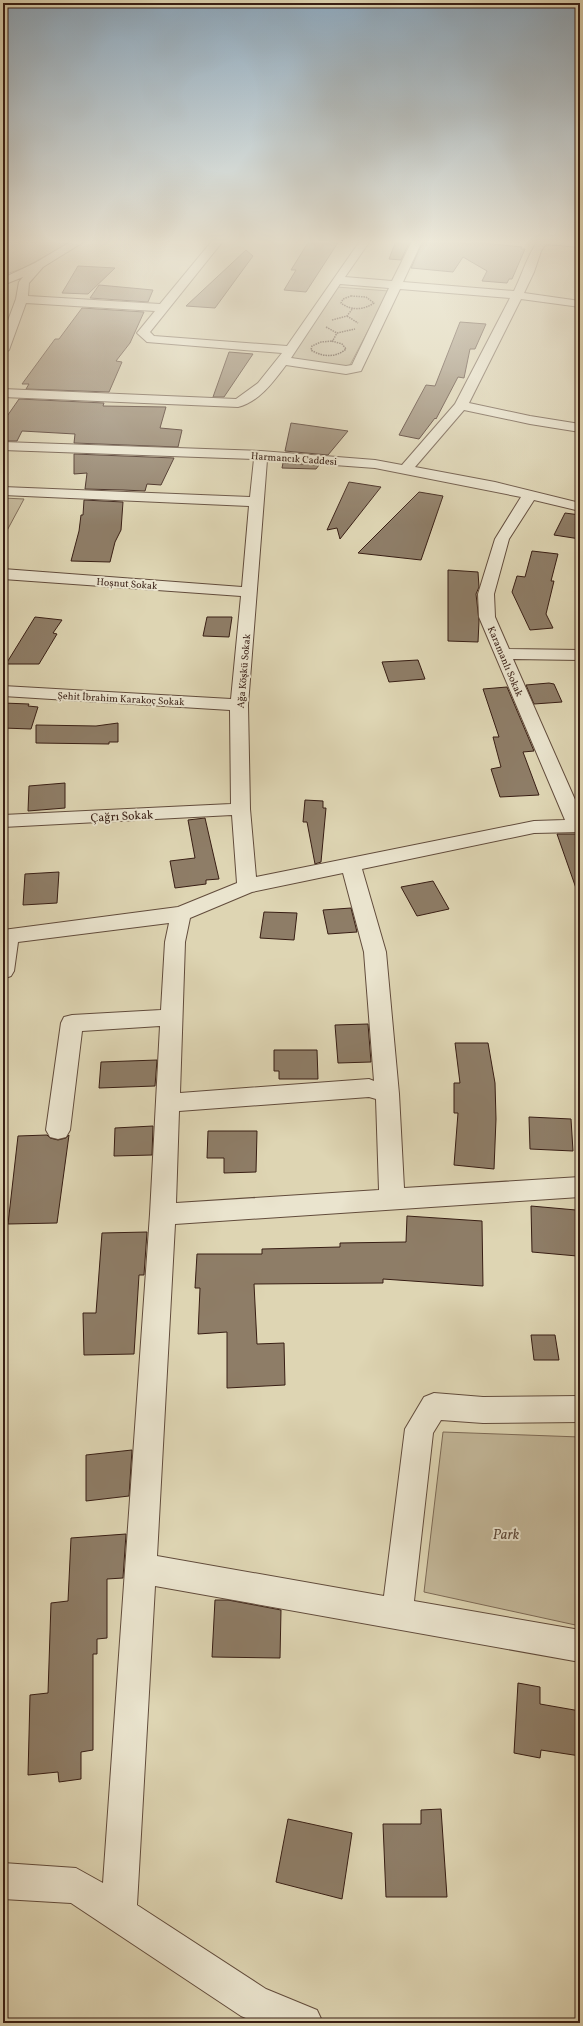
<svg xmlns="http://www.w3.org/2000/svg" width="583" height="2026" font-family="Vollkorn,serif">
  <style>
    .green { fill: #c2b698; stroke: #7d6a56 }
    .building { fill: #8e7d67; stroke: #381e14 }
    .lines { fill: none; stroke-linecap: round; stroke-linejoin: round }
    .minor-casing { stroke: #624c3c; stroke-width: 2 }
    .path { stroke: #381e14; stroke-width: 1.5; stroke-dasharray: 1.5 1; stroke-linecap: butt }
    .minor { fill: #eae4ce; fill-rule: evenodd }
    .labels { text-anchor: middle; stroke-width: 4; stroke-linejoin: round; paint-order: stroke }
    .far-street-label { font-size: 10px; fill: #381e14; stroke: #eae4ce }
    .street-label { font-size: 12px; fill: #381e14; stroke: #eae4ce }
    .near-park-label { font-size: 14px; font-style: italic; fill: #5a4435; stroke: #eae4ce }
  </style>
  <rect width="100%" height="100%" fill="#ded5b3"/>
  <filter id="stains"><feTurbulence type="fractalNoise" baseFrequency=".005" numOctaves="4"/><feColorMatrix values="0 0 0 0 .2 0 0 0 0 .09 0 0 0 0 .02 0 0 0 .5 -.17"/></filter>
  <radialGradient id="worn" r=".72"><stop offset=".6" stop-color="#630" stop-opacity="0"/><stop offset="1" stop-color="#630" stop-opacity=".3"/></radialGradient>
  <g class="green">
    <polygon points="3,241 72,241 24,268 3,275"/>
    <polygon points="337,287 389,291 350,365 345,367 295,360 292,356"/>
    <polygon points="3,498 24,499 3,538"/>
    <polygon points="443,1432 580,1437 580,1626 424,1592"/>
  </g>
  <g class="building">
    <polygon points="309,241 339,241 306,292 284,290 296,270 291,270"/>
    <polygon points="396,241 410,241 401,260 389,259"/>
    <polygon points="423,241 472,244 472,242 522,247 521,249 525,249 512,279 509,279 507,283 482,281 487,271 463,257 453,272 411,268"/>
    <polygon points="246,250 253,256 215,308 186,306"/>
    <polygon points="78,266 115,268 88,294 62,293"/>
    <polygon points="99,285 153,290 148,302 90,298"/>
    <polygon points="82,308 144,312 130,343 116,361 122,362 109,392 26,389 29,384 22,384 55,339 59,339"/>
    <polygon points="460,322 486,324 475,349 470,349 464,378 458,377 436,419 435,418 419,439 399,435 426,385 435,386"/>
    <polygon points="229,352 253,354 224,397 213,397"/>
    <polygon points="19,399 104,403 103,406 166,407 160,428 182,430 178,447 74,443 75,434 22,431 17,441 3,441 3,422"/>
    <polygon points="291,423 348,431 328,455 285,451"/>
    <polygon points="74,454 174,458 161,485 147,484 145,491 123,490 85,489 87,473 74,474"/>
    <polygon points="283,463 319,465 316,469 282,468"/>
    <polygon points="349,482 381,487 340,539 337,528 327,530"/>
    <polygon points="419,492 443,496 421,560 358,553"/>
    <polygon points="84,500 123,502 121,530 115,542 110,562 71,561 79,531 81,515 83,515"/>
    <polygon points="565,513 580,515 580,539 554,535"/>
    <polygon points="532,551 558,554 551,581 554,581 546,614 553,628 530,630 512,592 517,576 525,577"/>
    <polygon points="448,570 478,572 479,587 476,594 479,621 478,642 448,641"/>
    <polygon points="35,617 62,620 53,633 57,634 39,664 6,664"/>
    <polygon points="207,617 232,617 229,637 203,636"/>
    <polygon points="418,660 425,679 389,682 382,662"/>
    <polygon points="549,683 554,684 562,702 534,704 526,685"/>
    <polygon points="507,687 534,751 523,752 539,795 500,797 491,769 501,767 493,737 499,737 483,689"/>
    <polygon points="3,703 29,704 28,706 38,707 31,729 3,728"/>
    <polygon points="118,723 118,742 109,742 109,744 36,743 36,725 96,726"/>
    <polygon points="65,783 65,808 28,811 29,786"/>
    <polygon points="305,800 323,801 323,808 326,808 321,862 315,864 307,822 303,822"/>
    <polygon points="205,818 219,879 206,880 206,884 175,888 170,861 195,858 188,820"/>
    <polygon points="557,834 580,834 580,891 577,891"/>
    <polygon points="59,872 57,903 23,905 25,874"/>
    <polygon points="433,881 449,909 417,916 401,887"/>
    <polygon points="351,908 357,932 328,934 323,910"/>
    <polygon points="264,912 297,913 294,940 260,938"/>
    <polygon points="368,1024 371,1062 338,1063 335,1025"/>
    <polygon points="455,1043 488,1043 495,1083 496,1119 494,1169 454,1165 458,1113 454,1113 454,1083 460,1083"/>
    <polygon points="274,1050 317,1050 318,1079 279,1079 279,1071 274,1071"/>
    <polygon points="157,1060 155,1086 99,1088 101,1062"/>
    <polygon points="529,1117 571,1119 573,1151 530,1149"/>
    <polygon points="153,1126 152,1155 114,1156 115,1128"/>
    <polygon points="208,1131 257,1131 256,1172 224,1173 224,1158 207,1158"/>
    <polygon points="47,1135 50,1138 58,1140 66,1138 69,1135 57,1223 8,1224 18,1136"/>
    <polygon points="531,1206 576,1210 577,1256 532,1252"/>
    <polygon points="407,1216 482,1221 483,1286 383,1279 383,1283 254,1284 257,1344 284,1343 285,1385 227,1388 227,1332 198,1334 200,1288 195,1288 197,1254 262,1254 262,1249 340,1247 340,1243 406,1242"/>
    <polygon points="147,1232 144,1275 139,1275 134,1354 84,1355 83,1313 96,1313 102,1233"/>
    <polygon points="531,1335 555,1335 559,1360 534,1360"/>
    <polygon points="132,1450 129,1496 86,1501 86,1455"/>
    <polygon points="126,1534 123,1578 107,1579 107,1638 97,1639 97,1654 93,1654 93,1750 81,1752 81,1779 59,1782 58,1772 28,1775 30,1695 48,1693 51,1603 68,1601 71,1538"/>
    <polygon points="215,1600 228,1600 281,1610 280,1658 212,1657"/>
    <polygon points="518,1683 540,1687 540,1704 580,1711 580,1756 541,1750 540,1758 514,1753"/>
    <polygon points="441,1809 447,1897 386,1897 383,1824 421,1824 421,1810"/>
    <polygon points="288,1819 352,1833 342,1899 276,1882"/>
  </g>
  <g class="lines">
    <g class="minor-casing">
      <path id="minor" d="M72,241H85L43,267L29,283L28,296L160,304L212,241H223L150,332L154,336L287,346L360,241H370L345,277L392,281L412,241H422L403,282L514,291C522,275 527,256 538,241H580V247L546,244L541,251L534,272L524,293L580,301V307L521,299L469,403L530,416L580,424V432L530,424L464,410L415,467L495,482L580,503V511L534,500L509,539L494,594L495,617L509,649L580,650V660L513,659L580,811V832L534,833L362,869L386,952L399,1094L404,1188L580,1177V1197L175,1224L157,1556L384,1596L405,1429L424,1397L434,1393L483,1397L580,1396V1422L483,1423L441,1420L433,1433L414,1601L580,1630V1662L155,1586L137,1905L266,1989L317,2010L323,2023H258L241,2016L71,1903L3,1899V1863L76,1868L103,1883L150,1214L160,1026L82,1031L70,1130L66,1137L58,1139L50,1137L46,1130L61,1023L64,1017L72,1015L161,1010L165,942L169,923L18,942L14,971L11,976L3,979V930L178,907L237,883L232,815L3,827V815L231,804L230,710L3,696V686L231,699L241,596L3,579V569L242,587L249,506L3,495V487L250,497L254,459L3,450V442L261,451L375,460L402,465L455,404L510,298L400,289L361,371L346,374L286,365C274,381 259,402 238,407L3,397V389L236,399L258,383L282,353L147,342L137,333L155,311L26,303L9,350L3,354V334L16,299L19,282L23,277L3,285V278L35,263ZM340,284L389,288L352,365L346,366L291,358ZM267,460L375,468L521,497L495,539L478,594L479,617L565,820L534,821L256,877L250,809L248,705ZM343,873L364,952L374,1081L369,1079L180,1093L185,942L190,918L252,892ZM369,1097L376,1099L379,1190L176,1203L179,1111Z"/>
    </g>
    <g class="path">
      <path d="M351,296L366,297L374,303C364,310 351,311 341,303L343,299Z"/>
      <polyline points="347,316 358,323"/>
      <polyline points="332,320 347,316 353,308"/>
      <polyline points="326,327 337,333 355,329"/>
      <path d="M332,341L342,344L346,349C336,358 322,357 311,350L312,346L321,342Z"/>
      <polyline points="332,342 337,333"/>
    </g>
    <use href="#minor" class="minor"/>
  </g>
  <linearGradient id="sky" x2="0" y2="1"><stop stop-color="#8da8bd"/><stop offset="0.46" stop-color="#f0ecdd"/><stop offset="1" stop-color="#f0ecdd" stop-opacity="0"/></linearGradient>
  <rect width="583" height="525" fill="url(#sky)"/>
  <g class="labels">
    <g class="far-street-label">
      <text transform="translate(294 458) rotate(4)" y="4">Harmancık Caddesi</text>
      <text transform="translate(127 583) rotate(4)" y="4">Hoşnut Sokak</text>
      <text transform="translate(506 661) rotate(67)" y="4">Karamanlı Sokak</text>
      <text transform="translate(243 671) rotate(-85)" y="4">Ağa Köşkü Sokak</text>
      <text transform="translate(121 698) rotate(3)" y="4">Şehit İbrahim Karakoç Sokak</text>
    </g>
    <g class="street-label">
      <text transform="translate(122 816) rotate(-3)" y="4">Çağrı Sokak</text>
    </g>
    <g class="near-park-label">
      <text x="506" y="1539">Park</text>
    </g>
  </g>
  <rect width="583" height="2026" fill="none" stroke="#ded5b3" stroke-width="16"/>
  <rect x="4" y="4" width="575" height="2018" fill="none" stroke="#381e14" stroke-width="2"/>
  <rect x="8" y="8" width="567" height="2010" fill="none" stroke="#381e14"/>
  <rect width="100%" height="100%" filter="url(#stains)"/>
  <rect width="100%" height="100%" fill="url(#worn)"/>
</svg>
